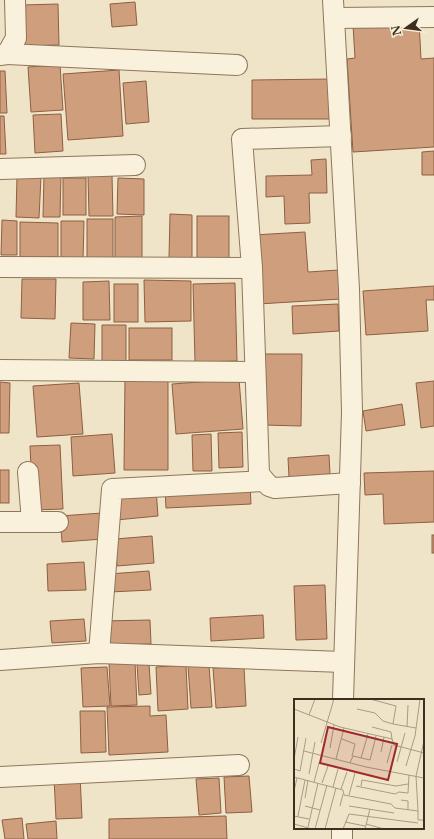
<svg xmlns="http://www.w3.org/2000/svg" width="434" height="839" font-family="'Libre Baskerville',serif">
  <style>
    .building { fill: #cf9f7d; stroke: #8d5f41 }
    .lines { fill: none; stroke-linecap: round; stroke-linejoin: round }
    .minor-casing { stroke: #8d765c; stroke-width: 22 }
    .minor { stroke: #faf1dc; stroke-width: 20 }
    .inset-road { fill: none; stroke: #a89b85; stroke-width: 1 }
    .view { fill: #9e2a2b; fill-opacity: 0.15; stroke: #9e2a2b; stroke-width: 2 }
    .inset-edge { fill: none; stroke: #3d2e20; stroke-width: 2 }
  </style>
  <rect width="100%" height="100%" fill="#f0e4c8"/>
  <g class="building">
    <polygon points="135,2 137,25 112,27 110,4"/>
    <polygon points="58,4 59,45 24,46 23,5"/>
    <polygon points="419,21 421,59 434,58 434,147 353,152 347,59 355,58 353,25"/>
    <polygon points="60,65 63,110 31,112 28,67"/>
    <polygon points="119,70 123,136 68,140 63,74"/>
    <polygon points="0,71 5,71 7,113 0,113"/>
    <polygon points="333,79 333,119 252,119 252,80"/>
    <polygon points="146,81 149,122 126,124 123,83"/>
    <polygon points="61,114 63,151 35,153 33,115"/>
    <polygon points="0,116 4,116 6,154 0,154"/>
    <polygon points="434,151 434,175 422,175 422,152"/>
    <polygon points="326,159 327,193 309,193 310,223 285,224 284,196 266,197 266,176 312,175 311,160"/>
    <polygon points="44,175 61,175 60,217 43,217"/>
    <polygon points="112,175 113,216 89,216 88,176"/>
    <polygon points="17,176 41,177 39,218 16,217"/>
    <rect x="63" y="178" width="23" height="37"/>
    <polygon points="118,178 144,179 144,215 117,214"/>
    <polygon points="170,214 192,215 192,258 169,258"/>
    <polygon points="142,216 142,258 115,259 115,217"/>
    <rect x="197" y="216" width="32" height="43"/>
    <rect x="87" y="219" width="26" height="40"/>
    <polygon points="2,220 17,221 17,255 1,255"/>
    <polygon points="61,221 84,221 83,261 61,260"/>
    <polygon points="20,222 58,223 58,257 20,257"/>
    <polygon points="305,232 308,272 339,270 341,299 258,304 253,235"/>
    <polygon points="22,279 56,279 55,319 21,318"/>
    <polygon points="144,280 191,281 191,321 145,322"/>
    <polygon points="109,281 110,320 83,320 83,282"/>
    <polygon points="235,283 237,361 195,362 193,284"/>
    <rect x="114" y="284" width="24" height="38"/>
    <polygon points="434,286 434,300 426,300 428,331 366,335 363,291"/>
    <polygon points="338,304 339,331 293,334 292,306"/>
    <polygon points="71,323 95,324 94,359 69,358"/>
    <polygon points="102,325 126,325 126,364 102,363"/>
    <rect x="129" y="328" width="43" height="32"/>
    <polygon points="263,354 302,354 301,426 263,425"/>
    <polygon points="125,378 168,379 168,470 124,470"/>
    <polygon points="239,379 243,429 176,434 172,384"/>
    <polygon points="434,381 434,426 421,428 416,383"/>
    <polygon points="0,382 10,383 9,433 0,433"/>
    <polygon points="79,383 83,434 37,437 33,386"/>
    <polygon points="402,404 405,425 366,431 363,411"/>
    <polygon points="242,432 243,467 219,468 218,433"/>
    <polygon points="112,434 115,473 73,476 71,437"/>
    <polygon points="211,434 212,471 193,471 192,435"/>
    <polygon points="60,445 63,509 33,510 30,446"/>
    <polygon points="329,455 330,474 289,477 288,458"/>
    <rect x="0" y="470" width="9" height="33"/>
    <polygon points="434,471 434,522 384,524 383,494 365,495 364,473"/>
    <polygon points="250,485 251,504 166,508 165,489"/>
    <polygon points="156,488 158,516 116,520 114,492"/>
    <polygon points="102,513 103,539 62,542 60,516"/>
    <rect x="432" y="535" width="2" height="18"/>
    <polygon points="152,536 154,563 117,566 115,539"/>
    <polygon points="84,562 86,590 48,591 47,564"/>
    <polygon points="149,571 151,590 110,592 109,574"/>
    <polygon points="325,585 327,639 296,640 294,586"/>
    <polygon points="263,615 264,638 211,641 210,618"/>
    <polygon points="84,619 86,641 52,643 50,621"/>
    <polygon points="150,620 151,644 105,645 104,621"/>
    <polygon points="135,662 137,705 111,706 109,663"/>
    <polygon points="137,664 149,664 151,694 139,695"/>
    <polygon points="186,665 188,709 158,711 156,667"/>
    <polygon points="209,665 212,707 191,708 188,666"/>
    <polygon points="107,667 110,706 83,707 81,668"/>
    <polygon points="244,667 246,706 216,708 213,668"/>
    <polygon points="150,706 150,716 166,715 168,752 109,755 107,707"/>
    <polygon points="80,711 105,711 106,752 81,753"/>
    <polygon points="80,775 82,818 56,819 54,777"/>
    <polygon points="249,776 252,812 226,813 224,777"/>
    <polygon points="219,778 221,813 199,815 196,779"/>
    <polygon points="226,816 227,839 109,839 109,819"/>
    <polygon points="22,818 24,839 5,839 2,820"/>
    <polygon points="56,821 57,839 28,839 26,824"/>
  </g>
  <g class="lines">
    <g class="minor-casing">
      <g id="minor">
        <polyline points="333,0 349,289 352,412 343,700"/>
        <polyline points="334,18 434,17"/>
        <polyline points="7,54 237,65"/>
        <polyline points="0,55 7,54 16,38 15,0"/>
        <polyline points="0,169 135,165"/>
        <polyline points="0,267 252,268 259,474 269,486 275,488 350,483"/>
        <polyline points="252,268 242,139 341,136"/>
        <polyline points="0,370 255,372"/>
        <polyline points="28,472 32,522"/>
        <polyline points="0,522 58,522"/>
        <polyline points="99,653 112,489 264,481"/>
        <polyline points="0,660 99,653 343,662"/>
        <polyline points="0,777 239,765"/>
        <polyline points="342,839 342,828"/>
      </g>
    </g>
    <use href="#minor" class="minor"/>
  </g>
  <g transform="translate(294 699)">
    <rect width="130" height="130" fill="#f0e4c8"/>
    <path class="inset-road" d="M76,0L102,7L99,25L122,29M0,10L46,28L98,40L100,46L130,54M63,10L81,14L89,22L99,25M15,16L21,0M78,28L97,33L98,40M113,28L114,6M48,40L61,45L58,57M27,44L40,0M36,49L40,26M10,52L72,68L130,79M87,53L90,38M67,59L74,35M0,60L4,38M42,60L50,29M103,63L111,34M56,64L59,57L76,61L82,37M93,64L98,46M112,67L121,37L126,0M0,70L6,72L12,39M15,75L21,43M0,78L49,91L50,96L97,105L101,109L124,112V121H130M20,83L25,64M28,84L34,67M62,87L101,95L105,93L114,94L115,76M67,87L68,81L102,87L114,85M39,88L44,70M47,90L53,73M0,92L3,79M55,96L61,74M11,99L14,81M107,101L114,102V111M11,107L26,111M46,107L49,95M55,107L100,114M124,112L122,77L130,42M0,117L15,120M4,117L11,81M51,123L71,127M0,125L18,130M72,125L90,130M14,128L24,84M21,130L33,86M31,130L42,89M49,130L55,115L124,124M71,130L76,110"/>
    <path class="view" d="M34,28L103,45L94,81L26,64Z"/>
    <rect width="130" height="130" class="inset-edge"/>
  </g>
  <g transform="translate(406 28) rotate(256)" stroke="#f7eed8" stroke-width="3" paint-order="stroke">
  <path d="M0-3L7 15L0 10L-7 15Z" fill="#3d2e20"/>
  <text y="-6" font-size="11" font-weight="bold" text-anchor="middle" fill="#3d2e20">N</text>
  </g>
</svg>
